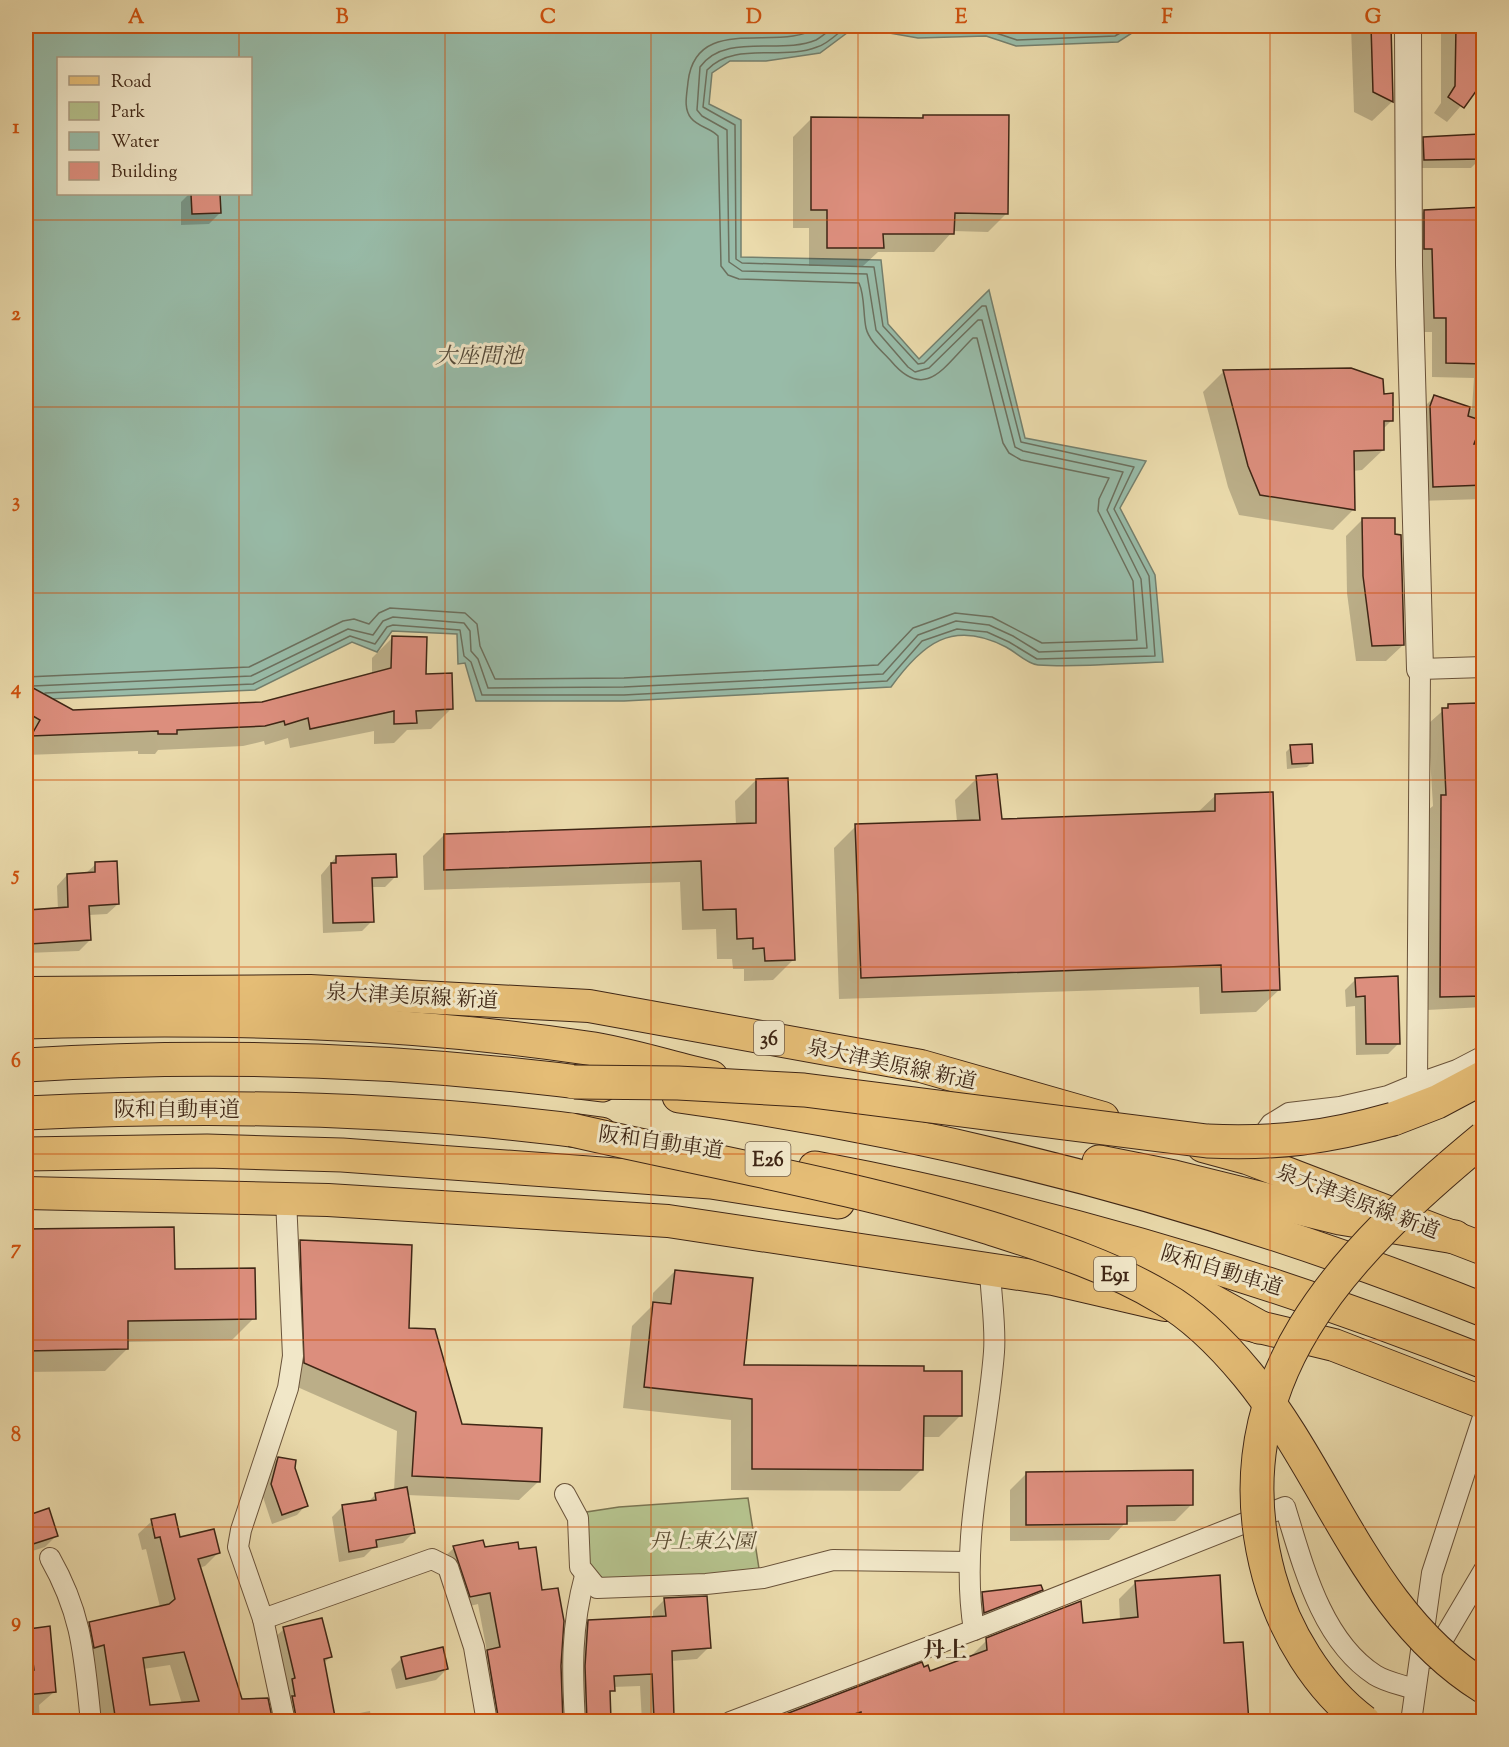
<svg xmlns="http://www.w3.org/2000/svg" width="1509" height="1747" font-family="'Sorts Mill Goudy','Noto Serif JP',serif">
  <style>
    .green { fill: #b4c08b; stroke: #7a7350; stroke-width: 1.5 }
    .water { fill: #98bba8; stroke: #747f6d; stroke-width: 1.5; fill-rule: evenodd }
    .shadow { fill: #0003; fill-rule: evenodd }
    .lines { fill: none; stroke-linecap: round; stroke-linejoin: round }
    .shore { stroke: #6c705e; stroke-width: 1.5 }
    .building { fill: #dc8e7d; stroke: #3f2615; stroke-width: 1.5; fill-rule: evenodd }
    .minor-casing { stroke: #6a533a; stroke-width: 22 }
    .tertiary-casing { stroke: #6a533a; stroke-width: 28 }
    .primary-casing { stroke: #3f2615; stroke-width: 34 }
    .motorway-casing { stroke: #3f2615; stroke-width: 35 }
    .minor { stroke: #f1e7c8; stroke-width: 20 }
    .tertiary { stroke: #f1e7c8; stroke-width: 26 }
    .primary { stroke: #e5bd76; stroke-width: 32 }
    .motorway { stroke: #e5bd76; stroke-width: 33 }
    .motorway-bridge-casing { stroke: #3f2615; stroke-width: 35; stroke-linecap: butt }
    .motorway-bridge { stroke: #e5bd76; stroke-width: 33 }
    .grid { fill: none; stroke: #cf510d; stroke-width: 1.5; stroke-opacity: 0.55 }
    .labels { text-anchor: middle; stroke-width: 6; stroke-linejoin: round; paint-order: stroke }
    .shield { fill: #f1e7c8; stroke: #74604b; stroke-width: 1.5 }
    .shield-label { font-size: 20px; font-weight: bold; fill: #3f2615 }
    .street-label { font-size: 21px; fill: #3f2615; stroke: #f1e7c8 }
    .park-label { font-size: 21px; font-style: italic; fill: #5c4c32; stroke: #f1e7c8 }
    .water-label { font-size: 22px; font-style: italic; fill: #554b3a; stroke: #f1e7c8 }
    .neighbourhood-label { font-size: 22px; font-weight: bold; fill: #3f2615; stroke: #f1e7c8 }
    .neatline { fill: none; stroke: #cf510d; stroke-width: 2 }
    .grid-label { font-size: 20px; text-anchor: middle; font-weight: bold; fill: #cf510d }
  </style>
  <rect width="100%" height="100%" fill="#eadaab"/>
  <filter id="stains"><feTurbulence type="fractalNoise" baseFrequency=".00333" numOctaves="4"/><feColorMatrix values="0 0 0 0 .2 0 0 0 0 .09 0 0 0 0 .02 0 0 0 .5 -.17"/></filter>
  <radialGradient id="worn" r=".72"><stop offset=".6" stop-color="#630" stop-opacity="0"/><stop offset="1" stop-color="#630" stop-opacity=".3"/></radialGradient>
  <polygon class="green" points="748,1498 760,1575 599,1583 585,1576 580,1513 619,1507"/>
  <path class="water" d="M26,26H1143L1118,42L1016,46L986,36L918,38L855,27L820,53L766,61H730L712,73L709,104L741,120V257L881,260L888,324L919,359L989,290L1025,438L1146,461L1120,508L1155,575L1163,662C1122,663 1079,668 1038,665C1027,664 1016,652 1006,647C952,619 922,644 891,687L624,701H476L465,663L458,664L457,634L392,631L377,652L352,642L255,690L26,700ZM58,58H250V194H58Z"/>
  <g class="shadow">
    <polygon points="1351,26 1390,26 1392,102 1372,121 1354,112"/>
    <polygon points="1445,26 1484,26 1484,86 1478,86 1447,122 1434,113 1441,103 1441,29"/>
    <polygon points="1007,117 1007,213 988,232 953,231 934,252 878,252 863,266 809,266 809,228 793,228 793,137 812,118"/>
    <polygon points="1424,139 1480,159 1471,168 1415,168 1415,148"/>
    <polygon points="1484,171 1484,290 1475,291 1476,329 1484,329 1484,503 1483,499 1418,501 1420,411 1434,397 1472,409 1474,378 1432,377 1432,332 1420,332 1410,226 1424,211 1482,209 1481,173"/>
    <polygon points="189,194 219,194 220,213 209,224 181,225 181,202"/>
    <polygon points="1224,371 1382,395 1392,420 1383,429 1383,450 1362,470 1353,471 1353,510 1333,530 1239,515 1228,487 1203,392"/>
    <polygon points="1363,519 1394,535 1403,645 1386,661 1356,661 1347,593 1346,536"/>
    <polygon points="393,637 452,708 431,729 407,730 394,743 374,744 374,731 290,748 288,738 265,745 264,741 243,746 158,750 155,754 138,754 138,751 26,755 26,686 72,711 262,703 372,675 372,658"/>
    <polygon points="1448,706 1484,707 1484,1007 1427,1010 1428,810 1433,806 1428,724"/>
    <polygon points="1291,747 1312,762 1307,767 1287,769 1286,752"/>
    <polygon points="977,778 1001,820 1197,813 1216,795 1279,990 1256,1012 1200,1014 1199,987 839,999 834,848 856,826 957,822 955,800"/>
    <polygon points="756,780 794,959 773,980 744,981 744,969 733,969 732,959 717,959 716,929 682,930 680,882 424,890 423,856 444,835 736,825 735,801"/>
    <polygon points="336,857 395,877 385,887 371,887 372,921 362,931 323,933 321,875"/>
    <polygon points="96,864 118,904 107,914 89,915 90,940 79,951 26,953 26,915 29,911 58,910 57,886 67,875 85,874"/>
    <polygon points="1356,979 1399,1043 1388,1054 1356,1055 1355,1006 1346,1007 1345,990"/>
    <polygon points="172,1228 173,1271 254,1318 232,1340 127,1342 127,1349 105,1371 26,1372 26,1231"/>
    <polygon points="300,1241 407,1330 461,1425 538,1482 519,1500 407,1495 414,1532 403,1543 372,1549 364,1557 339,1562 332,1517 343,1506 368,1502 375,1495 394,1491 397,1431 286,1382 282,1260"/>
    <polygon points="675,1271 742,1366 922,1372 961,1415 939,1437 922,1437 922,1469 900,1491 731,1490 731,1420 623,1408 632,1326 652,1306 653,1293"/>
    <polygon points="278,1458 293,1468 306,1505 297,1515 272,1524 262,1494 269,1468"/>
    <polygon points="1026,1474 1191,1505 1175,1521 1126,1522 1109,1540 1010,1541 1010,1490"/>
    <polygon points="48,1510 56,1536 45,1547 26,1553 26,1517"/>
    <path d="M152,1521L179,1539L218,1553L205,1566L199,1568L241,1701L272,1722H101L91,1658L76,1637L90,1623L160,1607L146,1549L142,1550L138,1534ZM170,1665L182,1704L149,1706L143,1669Z"/>
    <polygon points="454,1548 484,1549 541,1592 560,1666 561,1722 485,1722 475,1664 487,1652 478,1604 458,1609 441,1560"/>
    <polygon points="1136,1582 1222,1645 1247,1722 770,1722 930,1673 970,1657 987,1640 1120,1621 1119,1599"/>
    <polygon points="1041,1590 1030,1601 974,1623 972,1605 983,1594"/>
    <polygon points="665,1599 709,1647 697,1659 671,1661 673,1717 668,1722 642,1722 640,1686 613,1687 609,1695 610,1722 575,1722 577,1634 589,1621 653,1618 653,1611"/>
    <polygon points="284,1629 330,1657 323,1664 334,1718 370,1711 372,1722 281,1722 270,1642"/>
    <polygon points="29,1630 54,1692 39,1705 40,1722 26,1722 26,1634"/>
    <polygon points="402,1658 447,1669 436,1680 396,1689 391,1669"/>
  </g>
  <g class="lines">
    <g class="shore">
      <polyline points="891,26 919,32 987,30 1017,40 1115,36 1132,26"/>
      <polyline points="997,26 1018,33 1112,29 1118,26"/>
      <path d="M26,677L249,667L343,621L354,619L369,624L379,613L390,608L465,613L477,624L480,646L495,679L624,678L878,665L913,628L955,613L992,617L1042,643L1137,640L1133,581L1098,511L1099,499L1109,478L1021,460L1009,453L1003,443L977,338H973C945,365 926,403 891,361C883,352 869,341 866,328C863,314 865,296 859,283L739,279L728,275L721,266L718,136C711,128 698,127 691,118C683,108 687,94 688,82C696,11 781,55 820,26"/>
      <path d="M33,686L251,676L348,629L373,635L383,621L393,617L464,623L470,631L471,651L478,659L488,688L624,687L883,674L918,635L956,621L989,625L1013,636L1039,652L1147,648L1141,579L1107,510L1123,472L1023,451L1015,447L982,320H978L929,368L915,372L908,367L876,330L867,274L742,271L729,262L727,130L702,116L697,110L700,67C725,32 782,55 816,40C822,37 829,30 835,26"/>
      <path d="M45,693L253,684L350,636L375,644L387,627L393,625L460,630L464,656L471,662L482,695H624L887,681L922,641L957,629L987,632L1009,642L1037,659L1155,656L1149,576L1114,509L1134,467L1021,442L986,306H982L924,363L918,364L883,326L874,267L742,263L736,259L735,125L703,107L707,70C734,41 782,61 817,47C828,44 839,32 847,26"/>
    </g>
  </g>
  <g class="building">
    <polygon points="1371,26 1391,26 1393,102 1373,92"/>
    <polygon points="1456,26 1484,26 1484,80 1464,108 1448,97 1455,86"/>
    <polygon points="923,115 1009,115 1008,214 955,213 954,234 883,234 884,248 827,248 827,210 811,210 811,117 923,118"/>
    <polygon points="1480,134 1481,159 1424,160 1423,137"/>
    <polygon points="191,194 220,194 221,213 192,214"/>
    <polygon points="1484,207 1484,277 1477,278 1478,337 1484,337 1484,364 1446,363 1446,318 1434,318 1432,249 1424,249 1424,210"/>
    <polygon points="1351,368 1383,379 1384,394 1393,393 1393,421 1384,421 1384,450 1354,451 1355,510 1260,495 1248,466 1223,370"/>
    <polygon points="1434,395 1470,407 1468,416 1483,421 1474,444 1484,444 1484,485 1433,487 1430,406"/>
    <polygon points="1362,518 1395,518 1395,534 1401,535 1404,645 1372,646 1363,576"/>
    <polygon points="392,636 427,637 426,674 452,673 453,709 416,711 417,723 394,724 394,711 310,729 308,718 285,725 284,721 265,726 177,730 177,734 158,734 158,731 31,736 40,720 26,712 26,684 73,710 262,702 391,668"/>
    <polygon points="1477,703 1477,706 1484,706 1484,996 1440,997 1441,795 1446,795 1442,708 1448,708 1448,704"/>
    <polygon points="1312,744 1313,763 1292,764 1290,745"/>
    <polygon points="997,774 1002,819 1215,811 1215,794 1273,792 1280,990 1222,992 1221,965 861,978 855,824 980,820 976,776"/>
    <polygon points="788,778 795,960 765,961 764,948 753,949 753,938 737,939 736,909 703,910 701,861 444,870 444,834 756,823 756,779"/>
    <polygon points="396,854 397,877 372,878 374,922 333,923 331,863 336,863 336,856"/>
    <polygon points="117,861 119,904 89,906 91,940 30,944 28,910 68,907 67,874 95,872 95,862"/>
    <polygon points="1398,976 1400,1044 1366,1044 1365,996 1356,997 1355,978"/>
    <polygon points="174,1227 175,1269 255,1268 256,1319 128,1321 128,1349 26,1351 26,1229"/>
    <polygon points="300,1240 412,1245 409,1328 435,1329 462,1424 542,1428 540,1482 412,1476 416,1412 304,1363"/>
    <polygon points="675,1270 753,1278 744,1365 924,1366 924,1371 962,1371 962,1416 924,1416 923,1470 752,1469 752,1399 644,1387 653,1302 671,1304"/>
    <polygon points="278,1457 296,1460 295,1468 308,1506 282,1515 271,1484"/>
    <polygon points="1193,1470 1193,1505 1127,1506 1127,1524 1026,1525 1026,1472"/>
    <polygon points="407,1487 415,1533 376,1540 377,1547 349,1552 342,1505 376,1500 375,1493"/>
    <polygon points="49,1508 58,1536 33,1544 26,1516"/>
    <path d="M175,1514L180,1537L214,1529L220,1553L198,1559L242,1699L268,1698L273,1722H116L104,1645L94,1648L89,1622L169,1604L175,1599L160,1537L155,1538L151,1519ZM184,1652L199,1701L150,1705L143,1658Z"/>
    <polygon points="483,1540 485,1547 518,1542 519,1549 536,1547 542,1590 558,1588 564,1621 561,1666 563,1722 499,1722 487,1650 500,1647 490,1593 470,1597 453,1546"/>
    <polygon points="1220,1575 1224,1643 1243,1642 1249,1722 862,1722 861,1712 828,1722 765,1722 922,1662 924,1667 928,1665 930,1671 987,1650 986,1638 1081,1601 1083,1623 1138,1617 1135,1581"/>
    <polygon points="1041,1585 1043,1590 984,1613 982,1592"/>
    <polygon points="707,1596 711,1648 672,1651 674,1717 654,1718 652,1674 614,1676 615,1691 610,1691 611,1720 587,1722 585,1666 588,1620 666,1616 664,1598"/>
    <polygon points="322,1618 332,1657 324,1659 336,1722 297,1722 292,1696 295,1696 292,1679 295,1678 283,1627"/>
    <polygon points="50,1626 56,1692 26,1695 26,1671 34,1670 29,1629"/>
    <polygon points="443,1647 448,1669 406,1679 401,1657"/>
  </g>
  <g class="lines">
    <g class="minor-casing">
      <g id="minor">
        <polyline points="1417,1084 1457,1070 1484,1056"/>
        <polyline points="1256,1145 1271,1124 1289,1113 1340,1107 1388,1096 1417,1084 1420,669 1484,667"/>
        <polyline points="565,1494 578,1518 580,1567 597,1588 706,1584 763,1578 833,1560 969,1562"/>
        <path d="M50,1558C83,1616 84,1657 91,1722"/>
        <polyline points="263,1619 432,1559 448,1567 474,1647 487,1722"/>
        <path d="M974,1630C959,1538 987,1444 994,1352C996,1326 991,1297 990,1270"/>
        <polyline points="1432,1658 1484,1570"/>
        <polyline points="285,1722 263,1619 238,1547 241,1530 288,1388 293,1356 286,1199"/>
        <path d="M575,1722C572,1669 571,1627 585,1576"/>
        <path d="M730,1722L974,1630L1285,1507C1303,1565 1321,1640 1375,1675C1386,1682 1402,1685 1414,1689"/>
        <polyline points="1411,1722 1432,1573 1484,1414"/>
      </g>
    </g>
    <g class="tertiary-casing">
      <polyline id="tertiary" points="1408,26 1409,265 1420,669"/>
    </g>
    <g class="primary-casing">
      <g id="primary">
        <polyline points="26,993 310,991 589,1006 921,1066 1103,1118"/>
        <polyline points="1203,1146 1247,1158 1484,1249"/>
        <polyline points="26,1193 328,1200 668,1221 1053,1279 1165,1305"/>
        <polyline points="1234,1321 1334,1345 1484,1403"/>
      </g>
    </g>
    <g class="motorway-casing">
      <g id="motorway">
        <path d="M26,1022C213,1017 401,1020 587,1048C629,1054 670,1068 711,1077"/>
        <path d="M26,1065C216,1053 412,1060 602,1085"/>
        <path d="M679,1096C954,1134 1226,1207 1484,1310"/>
        <path d="M26,1113C214,1104 414,1108 601,1134"/>
        <polyline points="1393,1119 1437,1102 1484,1077"/>
        <polyline points="26,1154 207,1151 342,1155 711,1182 838,1202"/>
        <polyline points="1099,1162 1174,1177 1340,1218 1455,1237"/>
        <path d="M815,1168C1044,1211 1267,1276 1484,1362"/>
        <polyline points="1121,1259 1176,1281 1259,1327"/>
      </g>
    </g>
    <use href="#minor" class="minor"/>
    <use href="#tertiary" class="tertiary"/>
    <use href="#primary" class="primary"/>
    <use href="#motorway" class="motorway"/>
    <g class="motorway-bridge-casing">
      <g id="motorway-bridge">
        <path d="M574,1082L678,1083L804,1090L1207,1141C1276,1144 1326,1138 1393,1119"/>
        <path d="M572,1130C711,1162 853,1186 990,1228C1049,1247 1110,1266 1163,1298C1196,1317 1223,1345 1247,1374C1331,1476 1367,1614 1484,1687"/>
        <path d="M1364,1722C1318,1688 1284,1631 1269,1576C1216,1381 1346,1252 1484,1138"/>
      </g>
    </g>
    <use href="#motorway-bridge" class="motorway-bridge"/>
  </g>
  <path class="grid" d="M239,26V58M445,26V1722M651,26V1722M858,26V1722M1064,26V1722M1270,26V1722M239,194V1722M26,220H1484M26,407H1484M26,593H1484M26,780H1484M26,967H1484M26,1154H1484M26,1340H1484M26,1527H1484"/>
  <g class="labels">
    <g class="shield">
      <rect x="754" y="1021" width="30" height="34" rx="4.5"/>
      <rect x="745.5" y="1142" width="45" height="34" rx="4.5"/>
      <rect x="1094" y="1257" width="42" height="34" rx="4.5"/>
    </g>
    <g class="shield-label">
      <text x="769" y="1045">36</text>
      <text x="768" y="1166">E26</text>
      <text x="1115" y="1281">E91</text>
    </g>
    <g class="street-label">
      <text transform="translate(412 996) rotate(3)" y="7">泉大津美原線 新道</text>
      <text transform="translate(892 1064) rotate(12)" y="7">泉大津美原線 新道</text>
      <text x="177" y="1116">阪和自動車道</text>
      <text transform="translate(661 1142) rotate(8)" y="7">阪和自動車道</text>
      <text transform="translate(1358 1201) rotate(21)" y="7">泉大津美原線 新道</text>
      <text transform="translate(1222 1270) rotate(17)" y="7">阪和自動車道</text>
    </g>
    <g class="park-label">
      <text x="702" y="1548">丹上東公園</text>
    </g>
    <g class="water-label">
      <text x="479" y="363">大座間池</text>
    </g>
    <g class="neighbourhood-label">
      <text x="945" y="1657">丹上</text>
    </g>
  </g>
  <rect width="1509" height="1747" fill="none" stroke="#eadaab" stroke-width="66"/>
  <rect x="57" y="57" width="195" height="138" fill="#f1e7c8" stroke="#aa9a80" stroke-width="1.5"/>
  <rect x="69" y="76" width="30" height="9" fill="#e5bd76" stroke="#aa9a80" stroke-width="1.5"/>
  <text x="111" y="87" font-size="18" fill="#3f2615">Road</text>
  <rect x="69" y="102" width="30" height="18" fill="#b4c08b" stroke="#aa9a80" stroke-width="1.5"/>
  <text x="111" y="117" font-size="18" fill="#3f2615">Park</text>
  <rect x="69" y="132" width="30" height="18" fill="#98bba8" stroke="#aa9a80" stroke-width="1.5"/>
  <text x="111" y="147" font-size="18" fill="#3f2615">Water</text>
  <rect x="69" y="162" width="30" height="18" fill="#dc8e7d" stroke="#aa9a80" stroke-width="1.5"/>
  <text x="111" y="177" font-size="18" fill="#3f2615">Building</text>
  <rect x="33" y="33" width="1443" height="1681" class="neatline"/>
  <g class="grid-label">
    <text x="136" y="23">A</text>
    <text x="342" y="23">B</text>
    <text x="548" y="23">C</text>
    <text x="754" y="23">D</text>
    <text x="961" y="23">E</text>
    <text x="1167" y="23">F</text>
    <text x="1373" y="23">G</text>
    <text x="16" y="133">1</text>
    <text x="16" y="320">2</text>
    <text x="16" y="507">3</text>
    <text x="16" y="694">4</text>
    <text x="16" y="880">5</text>
    <text x="16" y="1067">6</text>
    <text x="16" y="1254">7</text>
    <text x="16" y="1441">8</text>
    <text x="16" y="1627">9</text>
  </g>
  <rect width="100%" height="100%" filter="url(#stains)"/>
  <rect width="100%" height="100%" fill="url(#worn)"/>
</svg>
